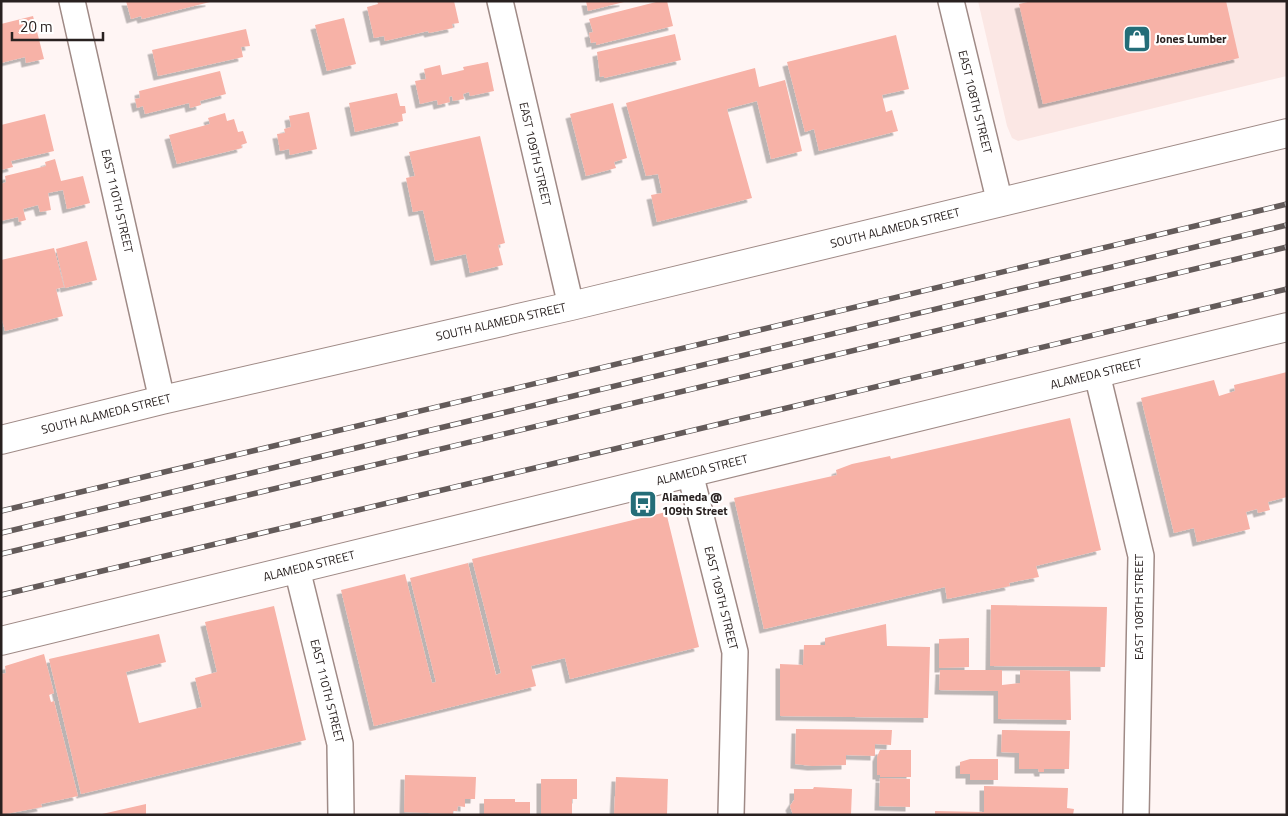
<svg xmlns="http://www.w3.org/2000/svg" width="1288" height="816" font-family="'Titillium Web',sans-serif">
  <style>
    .built { fill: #fbe7e4 }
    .building { fill: #f7b2a7; filter: url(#shadow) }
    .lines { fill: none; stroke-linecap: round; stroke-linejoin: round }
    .minor-casing { stroke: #9f8a86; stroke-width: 28 }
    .tertiary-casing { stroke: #9f8a86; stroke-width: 30 }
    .primary-casing { stroke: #9f8a86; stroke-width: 30 }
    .minor { stroke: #fff; stroke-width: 25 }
    .tertiary { stroke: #fff; stroke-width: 28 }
    .primary { stroke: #fff; stroke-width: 28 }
    .rail-casing { stroke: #645b5a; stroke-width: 5.5 }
    .rail { stroke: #fff; stroke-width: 4; stroke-dasharray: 11; stroke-linecap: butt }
    .labels { text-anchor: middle; stroke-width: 4.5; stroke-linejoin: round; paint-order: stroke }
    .poi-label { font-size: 12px; font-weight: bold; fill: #292120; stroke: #fff; text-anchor: start }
    .street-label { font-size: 12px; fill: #292120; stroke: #fff }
  </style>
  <defs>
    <filter id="shadow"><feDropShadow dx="-4.5" dy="4.5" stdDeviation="0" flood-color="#0004"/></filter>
  </defs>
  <rect width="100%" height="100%" fill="#fff5f4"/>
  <polygon class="built" points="978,1 1287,1 1287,76 1018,141 1012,138 1007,126"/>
  <g class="building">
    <polygon points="126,1 210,1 210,2 142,19 141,16 131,19"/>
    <polygon points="377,1 454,1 459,23 452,24 453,28 429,33 428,31 385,41 384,36 374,38 367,7 378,4"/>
    <polygon points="586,1 624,1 624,2 588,11"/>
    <polygon points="660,1 667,1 673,26 596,45 596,42 591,43 589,33 593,32 589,19"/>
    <polygon points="1032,1 1226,1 1239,58 1043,104 1019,4"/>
    <polygon points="33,16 44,59 26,63 25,57 1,63 1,24"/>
    <polygon points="344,18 356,64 327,71 315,25"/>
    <polygon points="246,29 250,46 241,47 243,57 158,76 152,50"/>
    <polygon points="675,34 681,60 604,78 604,76 600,77 597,52"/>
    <polygon points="896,35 909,89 882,95 886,112 892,110 898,131 819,151 814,129 805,132 787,62"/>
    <polygon points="488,62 494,91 470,96 469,92 463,94 464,99 453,101 452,96 449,97 450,102 438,105 437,100 420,104 415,81 426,79 424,69 440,65 442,75 464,70 463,67"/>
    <polygon points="755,68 759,87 785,80 802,151 771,159 757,101 727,109 752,198 657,222 651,195 662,193 658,174 646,176 626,103"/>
    <polygon points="220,71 226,94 200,101 201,105 190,108 189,103 145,114 143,106 137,108 135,99 140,98 139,91"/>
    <polygon points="397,93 400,106 405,106 406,113 402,114 403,121 355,132 349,103"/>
    <polygon points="613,103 627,158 614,162 616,168 586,176 570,114"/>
    <polygon points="309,112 317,149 290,155 289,149 280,151 277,134 285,133 284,129 291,127 289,116"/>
    <polygon points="225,113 227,121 234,119 238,132 243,131 247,143 241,145 242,148 177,164 169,135 210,124 208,118"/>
    <polygon points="45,114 54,151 11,161 13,167 1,170 1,125"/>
    <polygon points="480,136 505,243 498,245 503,265 470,273 466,254 435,261 423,210 413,212 406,178 415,176 409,152"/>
    <polygon points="55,159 61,181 83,176 90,203 67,209 63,190 48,193 51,210 40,212 38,205 23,209 26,220 19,222 18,217 1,221 1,184 6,182 5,176 46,166 45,162"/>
    <polygon points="87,241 97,280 65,288 56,249"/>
    <polygon points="54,248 64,287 56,289 63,316 5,331 1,316 1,260"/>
    <polygon points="1287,372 1287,497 1268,502 1270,510 1258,513 1257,509 1246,512 1250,529 1197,542 1194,528 1174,533 1141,398 1214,380 1219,396 1235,391 1234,385"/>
    <polygon points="1070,418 1101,550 1036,566 1039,577 1009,583 1010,586 947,599 945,587 764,629 734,498 837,475 836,470 852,464 890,456 891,459"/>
    <polygon points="666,512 699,647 570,679 565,658 531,666 536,686 374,726 341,590 405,574 432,683 436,682 410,578 468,563 496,675 501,673 472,559"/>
    <polygon points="991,605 1107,607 1105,667 990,666"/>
    <polygon points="274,606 306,740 81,794 49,659 159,634 166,662 126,672 139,723 202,707 195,678 217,672 205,622"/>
    <polygon points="886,624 887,646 930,647 928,718 780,716 780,664 803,665 804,645 825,645 825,638"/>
    <polygon points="969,638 969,667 939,668 939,639"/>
    <polygon points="44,654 54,693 49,695 51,702 54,701 78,796 41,804 42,807 1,815 1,674 6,673 5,666"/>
    <polygon points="940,670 1002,670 1002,685 1020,683 1020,670 1070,671 1071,720 998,719 998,691 939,690"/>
    <polygon points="796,729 892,730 891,745 875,744 875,756 846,755 846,765 812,766 795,764"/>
    <polygon points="1002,730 1070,731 1069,769 1044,769 1044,772 1039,772 1038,769 1019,769 1019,753 1001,752"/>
    <polygon points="880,750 911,750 911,777 880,777 880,775 877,775 877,757"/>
    <polygon points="970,759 998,759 998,780 970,780 970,774 960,774 960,762"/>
    <polygon points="405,775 476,777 475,799 465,799 465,807 458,806 457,811 453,811 453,814 404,812"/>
    <polygon points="616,777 668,779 667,815 614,815"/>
    <polygon points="880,778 910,779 910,807 879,806"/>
    <polygon points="541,779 577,779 577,799 572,799 572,815 541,815"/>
    <polygon points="984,786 1068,788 1067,808 1074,809 1073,815 935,815 935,811 984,812"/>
    <polygon points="814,787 852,789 851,815 793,815 790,806 794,800 794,789 813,789"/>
    <polygon points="484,799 515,799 515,802 530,802 530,815 484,815"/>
    <polygon points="146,804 146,815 102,815 102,814"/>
  </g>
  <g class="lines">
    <g class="minor-casing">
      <g id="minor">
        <polyline points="72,1 162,400"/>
        <polyline points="500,1 571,306"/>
        <polyline points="951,1 1000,203"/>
        <polyline points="1097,374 1141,556 1136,815"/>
        <polyline points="690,473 735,652 731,815"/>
        <polyline points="297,569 340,744 341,815"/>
      </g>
    </g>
    <g class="tertiary-casing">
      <polyline id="tertiary" points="1,641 1287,327"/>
    </g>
    <g class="primary-casing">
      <polyline id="primary" points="1,440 162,400 571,306 1287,133"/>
    </g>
    <use href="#minor" class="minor"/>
    <use href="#tertiary" class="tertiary"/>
    <use href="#primary" class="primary"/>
    <g class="rail-casing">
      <g id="rail">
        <polyline points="1,511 1287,204"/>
        <polyline points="1,533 1287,225"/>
        <polyline points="1,554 1287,247"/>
        <polyline points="1,595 1287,289"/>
      </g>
    </g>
    <use href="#rail" class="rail"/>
  </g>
  <defs>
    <g id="shop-square" transform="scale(1.4375)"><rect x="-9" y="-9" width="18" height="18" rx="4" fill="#246d78" stroke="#fff"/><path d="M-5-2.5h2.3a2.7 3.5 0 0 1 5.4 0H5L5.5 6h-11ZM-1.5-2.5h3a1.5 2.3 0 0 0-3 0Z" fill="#fff"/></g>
    <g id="bus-square" transform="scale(1.4375)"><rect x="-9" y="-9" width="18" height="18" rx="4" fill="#246d78" stroke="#fff"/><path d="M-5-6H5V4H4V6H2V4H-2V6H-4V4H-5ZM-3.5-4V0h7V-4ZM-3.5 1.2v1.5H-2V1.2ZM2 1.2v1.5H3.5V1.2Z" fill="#fff"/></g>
  </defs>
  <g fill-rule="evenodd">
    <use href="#shop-square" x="1137" y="39"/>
    <use href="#bus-square" x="643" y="504"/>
  </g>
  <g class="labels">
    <g class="poi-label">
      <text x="1156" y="43">Jones Lumber</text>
      <text x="662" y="501">Alameda @<tspan x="662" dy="14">109th Street</tspan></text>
    </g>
    <g class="street-label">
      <text transform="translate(975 102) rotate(76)" y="4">EAST 108TH STREET</text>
      <text transform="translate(535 154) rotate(77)" y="4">EAST 109TH STREET</text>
      <text transform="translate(117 201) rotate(77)" y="4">EAST 110TH STREET</text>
      <text transform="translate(895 228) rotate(-14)" y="4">SOUTH ALAMEDA STREET</text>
      <text transform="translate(501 322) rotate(-13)" y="4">SOUTH ALAMEDA STREET</text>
      <text transform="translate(1096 374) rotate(-14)" y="4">ALAMEDA STREET</text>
      <text transform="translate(106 414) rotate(-14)" y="4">SOUTH ALAMEDA STREET</text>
      <text transform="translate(702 470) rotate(-14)" y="4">ALAMEDA STREET</text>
      <text transform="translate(309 566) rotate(-14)" y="4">ALAMEDA STREET</text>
      <text transform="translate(721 598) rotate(76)" y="4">EAST 109TH STREET</text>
      <text transform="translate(1139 607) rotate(-90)" y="4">EAST 108TH STREET</text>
      <text transform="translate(327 691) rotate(76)" y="4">EAST 110TH STREET</text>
    </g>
  </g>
  <rect width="1288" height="816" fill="none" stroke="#292120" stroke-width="5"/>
  <path d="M12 32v8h91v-8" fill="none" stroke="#292120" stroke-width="2.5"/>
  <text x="20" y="32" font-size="15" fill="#292120" stroke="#ffffff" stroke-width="4" paint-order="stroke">20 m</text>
</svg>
